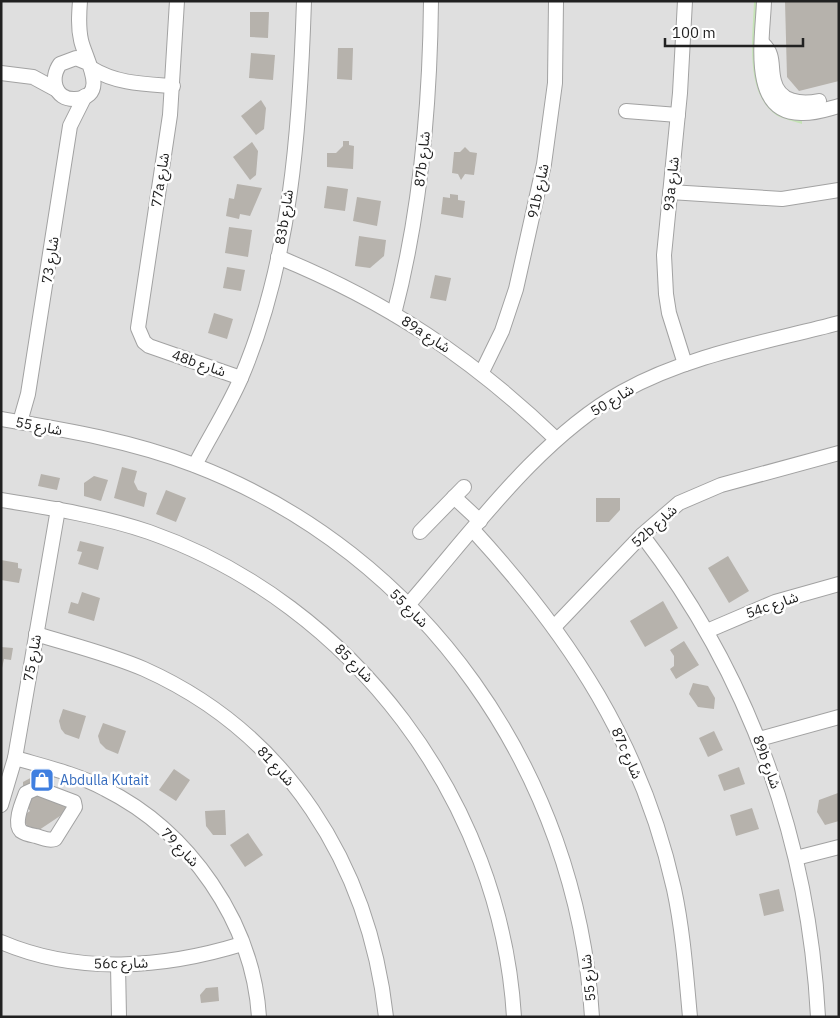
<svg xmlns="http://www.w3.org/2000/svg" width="840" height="1018" font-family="'IBM Plex Sans','Noto Sans Arabic',sans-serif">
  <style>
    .residential { fill: #dfdfdf }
    .grass { fill: #c5e4b6 }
    .building { fill: #b6b2ac }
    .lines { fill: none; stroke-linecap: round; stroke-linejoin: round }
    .minor-casing { stroke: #a2a2a2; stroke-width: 16 }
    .minor { stroke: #fff; stroke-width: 14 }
    .labels { text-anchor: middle; stroke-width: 5; stroke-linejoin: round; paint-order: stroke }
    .street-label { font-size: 14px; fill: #212121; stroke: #fff }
    .shop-label { font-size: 14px; fill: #366cbe; stroke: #fff; text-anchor: start }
  </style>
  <rect width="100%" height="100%" fill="#f1efe9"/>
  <rect class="residential" x="1" y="1" width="838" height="1016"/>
  <path class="grass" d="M754,1H758C757,35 746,92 780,112C787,116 795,117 802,119V124C794,121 783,119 776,115C744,92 753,37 754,1Z"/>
  <g class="building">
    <polygon points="785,1 839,1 839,81 799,91 787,77"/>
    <polygon points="250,12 269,12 268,38 250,37"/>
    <polygon points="338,48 353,48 352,80 337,79"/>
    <polygon points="251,53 275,55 273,80 249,78"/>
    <polygon points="261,100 266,108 264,129 256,135 241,116"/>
    <polygon points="343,141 349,141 349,145 354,146 353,169 327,167 327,153 336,153 343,146"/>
    <polygon points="252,142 258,151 256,175 250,180 233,157"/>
    <polygon points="465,147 470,152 477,153 474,175 465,174 461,180 458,174 452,173 454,152 460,152"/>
    <polygon points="237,184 262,188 250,216 240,214 239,219 226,216 229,198 234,199"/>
    <polygon points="327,186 348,189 345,211 324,208"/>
    <polygon points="450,194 458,195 458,200 465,201 463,218 441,214 443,197 450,198"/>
    <polygon points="357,197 381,201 377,226 353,221"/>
    <polygon points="229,227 252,230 248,257 225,253"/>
    <polygon points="359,236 386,240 384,256 370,268 355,266"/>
    <polygon points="227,267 245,270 241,291 223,288"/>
    <polygon points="435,275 451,278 446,301 430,298"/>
    <polygon points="214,313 233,319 227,339 208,333"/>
    <polygon points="122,467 137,471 134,482 138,490 147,493 144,507 114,498"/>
    <polygon points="41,474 60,478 57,490 38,486"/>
    <polygon points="94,476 108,480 101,501 84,496 84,483"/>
    <polygon points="166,490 186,498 176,522 156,514"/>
    <polygon points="596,498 620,498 620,510 609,522 596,522"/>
    <polygon points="80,541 104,547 98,570 78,564 82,552 77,551"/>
    <polygon points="728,556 749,591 729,603 708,568"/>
    <polygon points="1,560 18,563 18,568 22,569 19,583 1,580"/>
    <polygon points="82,592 100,598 94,621 68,613 71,602 78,604"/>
    <polygon points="663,601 678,628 645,647 630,621"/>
    <polygon points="684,641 699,665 676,679 670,669 674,666 674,656 670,650"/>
    <polygon points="1,647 13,648 11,660 4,659 2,668"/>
    <polygon points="693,683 708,686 715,698 714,709 698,707 689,694"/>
    <polygon points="63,709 86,716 79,739 65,734 61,729 59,721"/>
    <polygon points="103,723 126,731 118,754 106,749 100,743 98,736"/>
    <polygon points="714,731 723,750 708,757 699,738"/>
    <polygon points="739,767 745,784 724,791 718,775"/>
    <polygon points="174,769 190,780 176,801 159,790"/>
    <polygon points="36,775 42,778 40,782 23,787 23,782"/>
    <polygon points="41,789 55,795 69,810 33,834 21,817 30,811 23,801"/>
    <polygon points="838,793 839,821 825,825 817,812 819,800"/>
    <polygon points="752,808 759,829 736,836 730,815"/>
    <polygon points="225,810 226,835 213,835 206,826 205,811"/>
    <polygon points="248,833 263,855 245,867 230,845"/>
    <polygon points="779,889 784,911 764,916 759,894"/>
    <polygon points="218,987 219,1001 201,1003 200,995 206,988"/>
  </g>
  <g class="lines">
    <g class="minor-casing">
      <g id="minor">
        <path d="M80,1C79,14 78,27 81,40C84,57 111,97 75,99C54,100 50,78 60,64L76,58L88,63"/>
        <polyline points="177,1 170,115 138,328 144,342 149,346 241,378"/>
        <polyline points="685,1 680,93 664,255 666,294 669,313 685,364"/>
        <path d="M764,1C763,36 748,113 801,113C814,114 827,109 839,106"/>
        <path d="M763,44C775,55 770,67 774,81C779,102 801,105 819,101"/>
        <path d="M91,68C117,84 144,84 173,86"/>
        <polyline points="1,73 33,77 57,90"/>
        <polyline points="626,111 678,115"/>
        <polyline points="670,192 782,199 839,190"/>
        <path d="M278,257C386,301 472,358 556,439"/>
        <path d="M394,314C421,211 430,107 431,1"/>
        <polyline points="482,372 502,331 516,289 544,164 555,83 556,1"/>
        <path d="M1,419C66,430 132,441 194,465C424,553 577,773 592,1017"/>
        <polyline points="20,422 28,394 70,126 85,96"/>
        <path d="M195,465C210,436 228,408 241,378C291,261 300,127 304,1"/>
        <polyline points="454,497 480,521"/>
        <path d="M1,500C51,508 102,516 149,532C353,604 501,801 514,1017"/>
        <path d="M473,530C571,637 642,745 674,889C683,931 686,974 690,1017"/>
        <polyline points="420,532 464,487"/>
        <path d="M642,535C749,674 809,841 818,1017"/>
        <path d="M408,605C471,533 538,439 622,392C688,355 767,342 839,323"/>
        <polyline points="555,626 642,535 679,503 721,485 839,453"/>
        <polyline points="707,631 775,602 839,584"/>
        <path d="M36,634C72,645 109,654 144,669C287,733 369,865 386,1017"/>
        <polyline points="759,739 839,717"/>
        <path d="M15,758C46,767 77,774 105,789C189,831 253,922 259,1017"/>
        <path d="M37,788L74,802L75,807L55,839C49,841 43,838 36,836C31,835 25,834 21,831C13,823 23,801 26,793Z"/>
        <polyline points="1,805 15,758 58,509"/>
        <polyline points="796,858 839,847"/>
        <path d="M1,942C78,975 164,968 242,944"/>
        <polyline points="118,965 119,1017"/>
      </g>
    </g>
    <use href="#minor" class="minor"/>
  </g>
  <defs>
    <g id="shop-square" transform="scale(1.25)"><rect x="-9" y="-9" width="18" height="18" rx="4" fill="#3f7fe0" stroke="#fff"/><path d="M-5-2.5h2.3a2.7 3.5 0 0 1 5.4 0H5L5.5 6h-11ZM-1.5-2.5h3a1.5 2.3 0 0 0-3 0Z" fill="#fff"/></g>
  </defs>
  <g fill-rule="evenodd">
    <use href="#shop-square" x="42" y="780"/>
  </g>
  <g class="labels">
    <g class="street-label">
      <text transform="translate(422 159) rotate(-84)" y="5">87b شارع</text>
      <text transform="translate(160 180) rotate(-81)" y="5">77a شارع</text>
      <text transform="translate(671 184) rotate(-84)" y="5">93a شارع</text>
      <text transform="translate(538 191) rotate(-78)" y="5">91b شارع</text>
      <text transform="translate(284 217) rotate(-81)" y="5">83b شارع</text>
      <text transform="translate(50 260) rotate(-81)" y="5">شارع 73</text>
      <text transform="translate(426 334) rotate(33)" y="5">89a شارع</text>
      <text transform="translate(199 363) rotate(19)" y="5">48b شارع</text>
      <text transform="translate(612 400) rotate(-31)" y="5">شارع 50</text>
      <text transform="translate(39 426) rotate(11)" y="5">شارع 55</text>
      <text transform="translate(654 526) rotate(-42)" y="5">52b شارع</text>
      <text transform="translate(772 605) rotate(-19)" y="5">54c شارع</text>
      <text transform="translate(409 608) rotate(45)" y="5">شارع 55</text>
      <text transform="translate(32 658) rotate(-80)" y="5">شارع 75</text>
      <text transform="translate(354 663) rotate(45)" y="5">شارع 85</text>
      <text transform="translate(627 753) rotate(66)" y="5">87c شارع</text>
      <text transform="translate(767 762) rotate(70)" y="5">89b شارع</text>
      <text transform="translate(276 766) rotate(48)" y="5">شارع 81</text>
      <text transform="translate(180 847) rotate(46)" y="5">شارع 79</text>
      <text transform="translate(121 963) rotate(-1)" y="5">56c شارع</text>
      <text transform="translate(588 978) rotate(-96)" y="5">شارع 55</text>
    </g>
    <g class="shop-label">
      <text x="60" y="785">Abdulla Kutait</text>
    </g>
  </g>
  <rect width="840" height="1018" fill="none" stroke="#212121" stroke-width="5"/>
  <path d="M665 38v8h138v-8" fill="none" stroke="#212121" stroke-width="2.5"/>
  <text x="672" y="38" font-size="15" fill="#212121" stroke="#ffffff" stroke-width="4" paint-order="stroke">100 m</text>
</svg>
